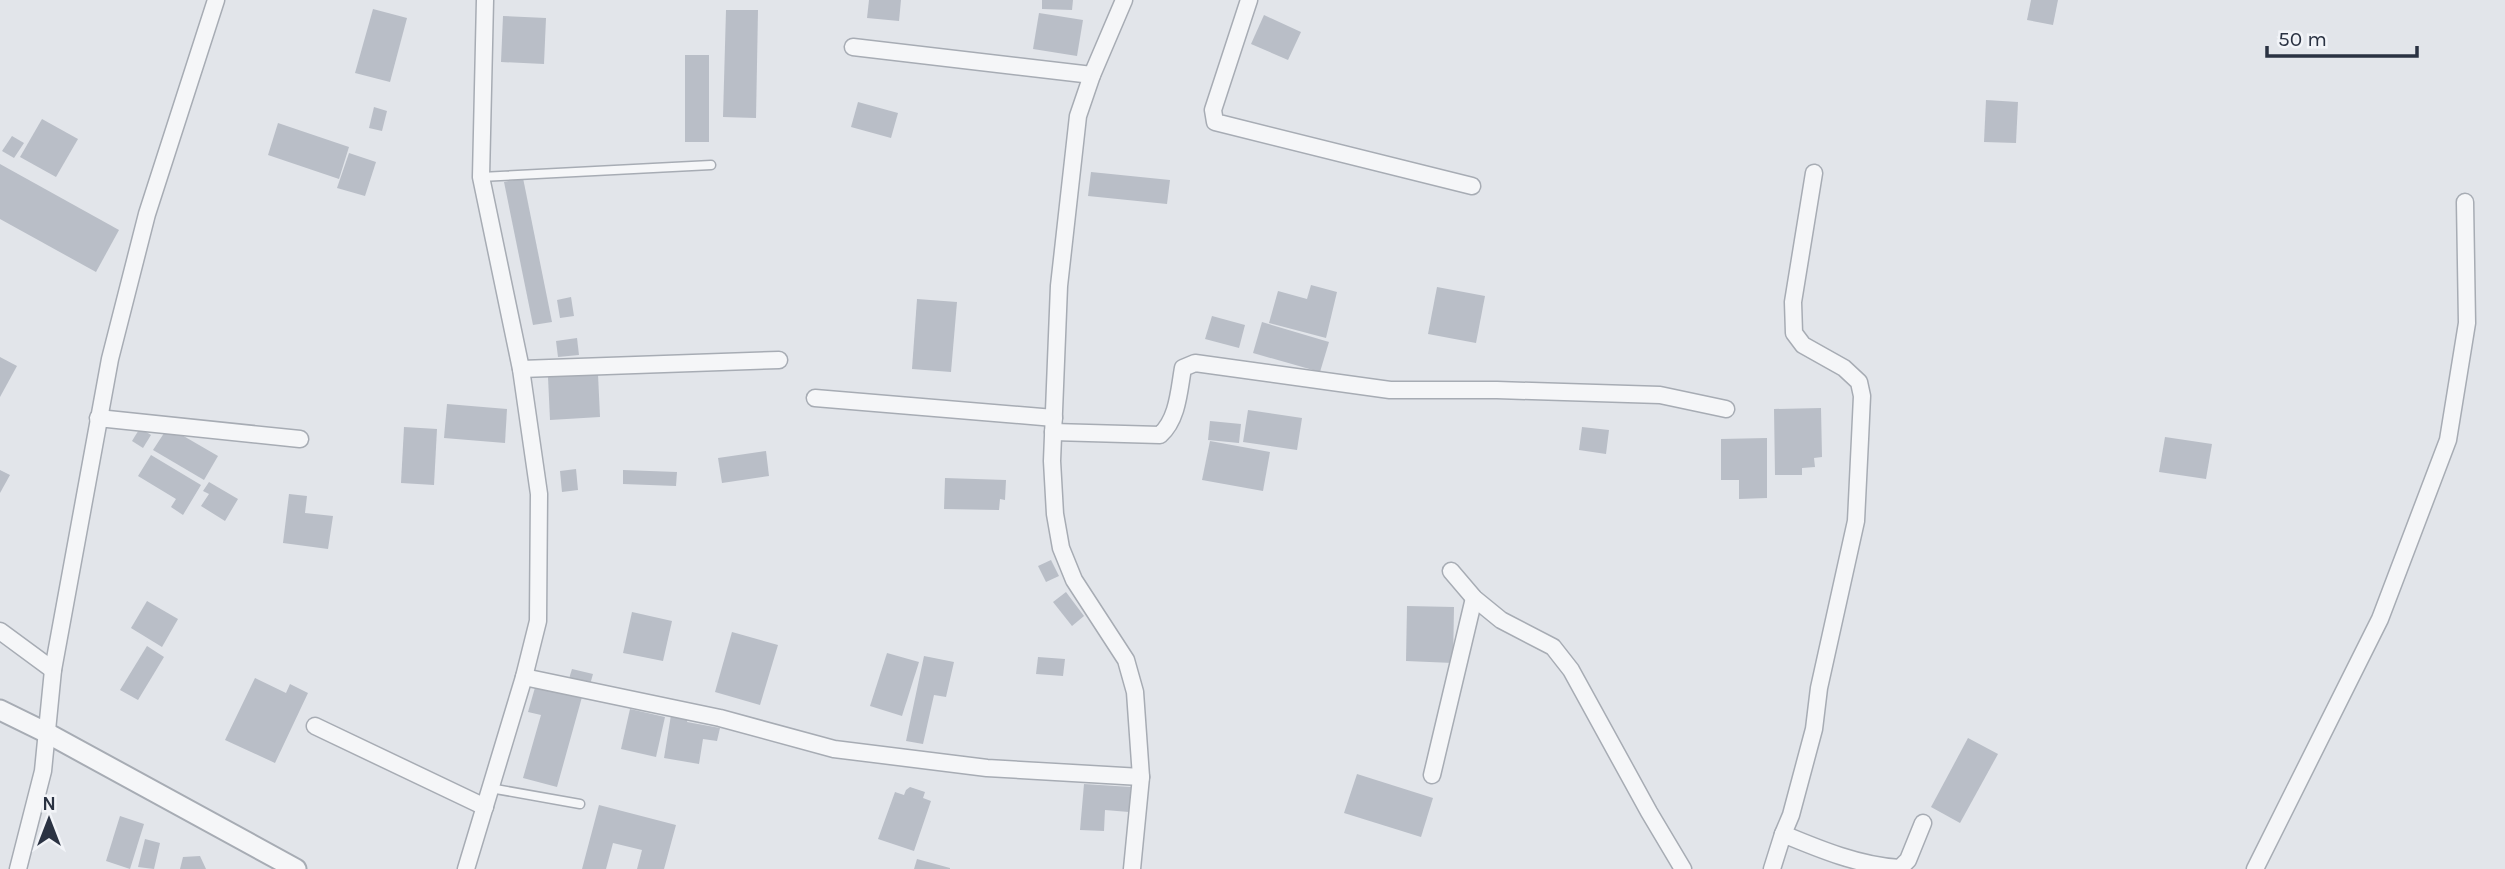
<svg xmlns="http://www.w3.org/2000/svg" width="2505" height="869" font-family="Karla,sans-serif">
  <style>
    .building { fill: #b9bec7 }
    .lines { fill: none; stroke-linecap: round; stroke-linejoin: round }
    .service-casing { stroke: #a7acb4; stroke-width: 11 }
    .minor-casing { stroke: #a7acb4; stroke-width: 19 }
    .tertiary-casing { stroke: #a7acb4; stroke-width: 23 }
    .service { stroke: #f5f6f8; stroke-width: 8 }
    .minor { stroke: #f5f6f8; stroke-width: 16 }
    .tertiary { stroke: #f5f6f8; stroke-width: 19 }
  </style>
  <rect width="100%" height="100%" fill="#e2e5ea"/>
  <g class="building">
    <polygon points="869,0 901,0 899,21 867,18"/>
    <polygon points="1042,0 1073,0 1072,10 1042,9"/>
    <polygon points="2031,0 2058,0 2053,25 2027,20"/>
    <polygon points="373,9 407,18 390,82 355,73"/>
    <polygon points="726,10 758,10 756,118 723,117"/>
    <polygon points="1039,13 1083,20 1077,56 1033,49"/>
    <polygon points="1264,15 1301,32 1288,60 1251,44"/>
    <polygon points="503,16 546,18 544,64 501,62"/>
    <rect x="685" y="55" width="24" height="87"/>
    <polygon points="1986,100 2018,102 2016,143 1984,142"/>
    <polygon points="858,102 898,113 891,138 851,127"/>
    <polygon points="374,107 387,111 382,131 369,128"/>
    <polygon points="42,119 78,139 56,177 20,157"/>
    <polygon points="278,123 349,147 339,179 268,155"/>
    <polygon points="12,136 24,143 14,158 2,151"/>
    <polygon points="349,153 376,162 365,196 337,188"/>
    <polygon points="0,164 119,230 96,272 0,219"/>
    <polygon points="1091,172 1170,180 1167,204 1088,196"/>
    <polygon points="523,178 552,322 533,325 504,182"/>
    <polygon points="1311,285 1337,292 1326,338 1269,323 1278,291 1307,299"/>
    <polygon points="1437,287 1485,296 1476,343 1428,334"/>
    <polygon points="571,297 574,316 560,318 557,300"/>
    <polygon points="917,299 957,302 951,372 912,369"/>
    <polygon points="1212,316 1245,325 1239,348 1205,339"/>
    <polygon points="1262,322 1329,342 1320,372 1253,353"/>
    <polygon points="577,338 579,355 558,357 556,341"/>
    <polygon points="0,357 17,366 0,397"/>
    <polygon points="598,374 600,417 550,420 548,377"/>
    <polygon points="447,404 507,409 505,443 444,438"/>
    <polygon points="1821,408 1822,457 1814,458 1815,467 1802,468 1802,475 1775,475 1774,409"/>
    <polygon points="1248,410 1302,418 1297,450 1243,442"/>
    <polygon points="1210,421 1241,424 1239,443 1208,440"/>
    <polygon points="168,427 218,456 204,480 153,450"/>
    <polygon points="404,427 437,429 434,485 401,483"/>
    <polygon points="1582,427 1609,430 1606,454 1579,450"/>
    <polygon points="140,428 151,435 143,448 132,441"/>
    <polygon points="2165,437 2212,444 2206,479 2159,472"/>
    <polygon points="1767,438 1767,498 1739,499 1739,480 1721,480 1721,439"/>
    <polygon points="1210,441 1270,452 1263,491 1202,480"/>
    <polygon points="766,451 769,476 722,483 718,458"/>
    <polygon points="151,455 201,485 183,515 171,507 176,499 138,476"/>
    <polygon points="576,469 578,490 562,492 560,471"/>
    <polygon points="0,470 10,475 0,493"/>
    <polygon points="623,470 677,472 676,486 623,484"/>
    <polygon points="945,478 1006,480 1005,500 1000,499 999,510 944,509"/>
    <polygon points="209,482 238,499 225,521 201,506 209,494 203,491"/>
    <polygon points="289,494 307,496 305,513 333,516 328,549 283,543"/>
    <polygon points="1051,560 1059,576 1046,582 1038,566"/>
    <polygon points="1066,592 1084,616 1072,626 1053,602"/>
    <polygon points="147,601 178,619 162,647 131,628"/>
    <polygon points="1407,606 1454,607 1453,663 1406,661"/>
    <polygon points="632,612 672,621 663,661 623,653"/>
    <polygon points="732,632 778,645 760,705 715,692"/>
    <polygon points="147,646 164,657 138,700 120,690"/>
    <polygon points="887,653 919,662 902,716 870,706"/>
    <polygon points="924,656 954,662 946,697 934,695 923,744 906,741"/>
    <polygon points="1038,657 1065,659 1063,676 1036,674"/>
    <polygon points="572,669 593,674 589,688 568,682"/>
    <polygon points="255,678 286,693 290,684 308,693 275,763 225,740"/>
    <polygon points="536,684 582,697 557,787 523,778 541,715 528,712"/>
    <polygon points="630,709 665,717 656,757 621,749"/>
    <polygon points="671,715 688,718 687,722 720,728 717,741 703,739 699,764 664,758"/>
    <polygon points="1968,738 1998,754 1960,823 1931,807"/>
    <polygon points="1357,774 1433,798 1421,837 1344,813"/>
    <polygon points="1084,784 1131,787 1129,812 1105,810 1104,831 1080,830"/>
    <polygon points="910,787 925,792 923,798 931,801 914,851 878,839 895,792 904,795 906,790"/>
    <polygon points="599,805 676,825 664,869 637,869 642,850 613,843 606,869 582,869"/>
    <polygon points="120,816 144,824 130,869 106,861"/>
    <polygon points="145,839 160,843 154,869 138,867"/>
    <polygon points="200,856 206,869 180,869 183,857"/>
    <polygon points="917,859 950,868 950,869 914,869"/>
  </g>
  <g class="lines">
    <g class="service-casing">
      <g id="service">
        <polyline points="481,177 711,165"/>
        <polyline points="490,788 580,804"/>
      </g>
    </g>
    <g class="minor-casing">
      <g id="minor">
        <polyline points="1124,0 1092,75 1078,116 1059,286 1052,461 1055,514 1061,548 1074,580 1126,660 1135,692 1141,777 1132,869"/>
        <polyline points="1249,0 1213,110 1215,122 1472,186"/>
        <polyline points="853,47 1092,75"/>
        <polyline points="521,369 779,360"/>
        <polyline points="815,398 1054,418"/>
        <polyline points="98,418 300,439"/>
        <path d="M1053,432L1160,435C1178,419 1179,390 1183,368L1195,363L1390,390H1497L1660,395L1726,409"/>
        <polyline points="1451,571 1474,598 1501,620 1553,647 1571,670 1649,812 1683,869"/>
        <polyline points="0,631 53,670"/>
        <polyline points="524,677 720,718 834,749 987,768 1141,777"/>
        <polyline points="315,726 485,807"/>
        <polyline points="1432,775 1474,598"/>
        <polyline points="1783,834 1791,815 1814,729 1819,688 1856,521 1860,439 1862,396 1859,382 1844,368 1803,345 1794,333 1793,302 1814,173"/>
        <polyline points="18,869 43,771 53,670 110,359 147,214 216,0"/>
        <polyline points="466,869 524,677 538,621 539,494 521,369 481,177 485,0"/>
        <path d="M1772,869L1783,834C1819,849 1860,866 1900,868L1908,860L1923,823"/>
        <polyline points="2255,869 2380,619 2448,440 2467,323 2465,202"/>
      </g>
    </g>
    <g class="tertiary-casing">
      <polyline id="tertiary" points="0,710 47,733 296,869"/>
    </g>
    <use href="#service" class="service"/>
    <use href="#minor" class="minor"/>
    <use href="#tertiary" class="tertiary"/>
  </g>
  <g transform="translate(49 820)" stroke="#f2f4f8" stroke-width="5" paint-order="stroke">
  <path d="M0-5L12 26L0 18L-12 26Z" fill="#2a3242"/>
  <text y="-10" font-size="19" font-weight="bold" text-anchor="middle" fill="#2a3242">N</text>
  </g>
  <path d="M2267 46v10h150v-10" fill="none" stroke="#2a3242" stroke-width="3.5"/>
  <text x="2278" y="46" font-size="21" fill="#2a3242" stroke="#f2f4f8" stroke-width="5" paint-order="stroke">50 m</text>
</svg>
